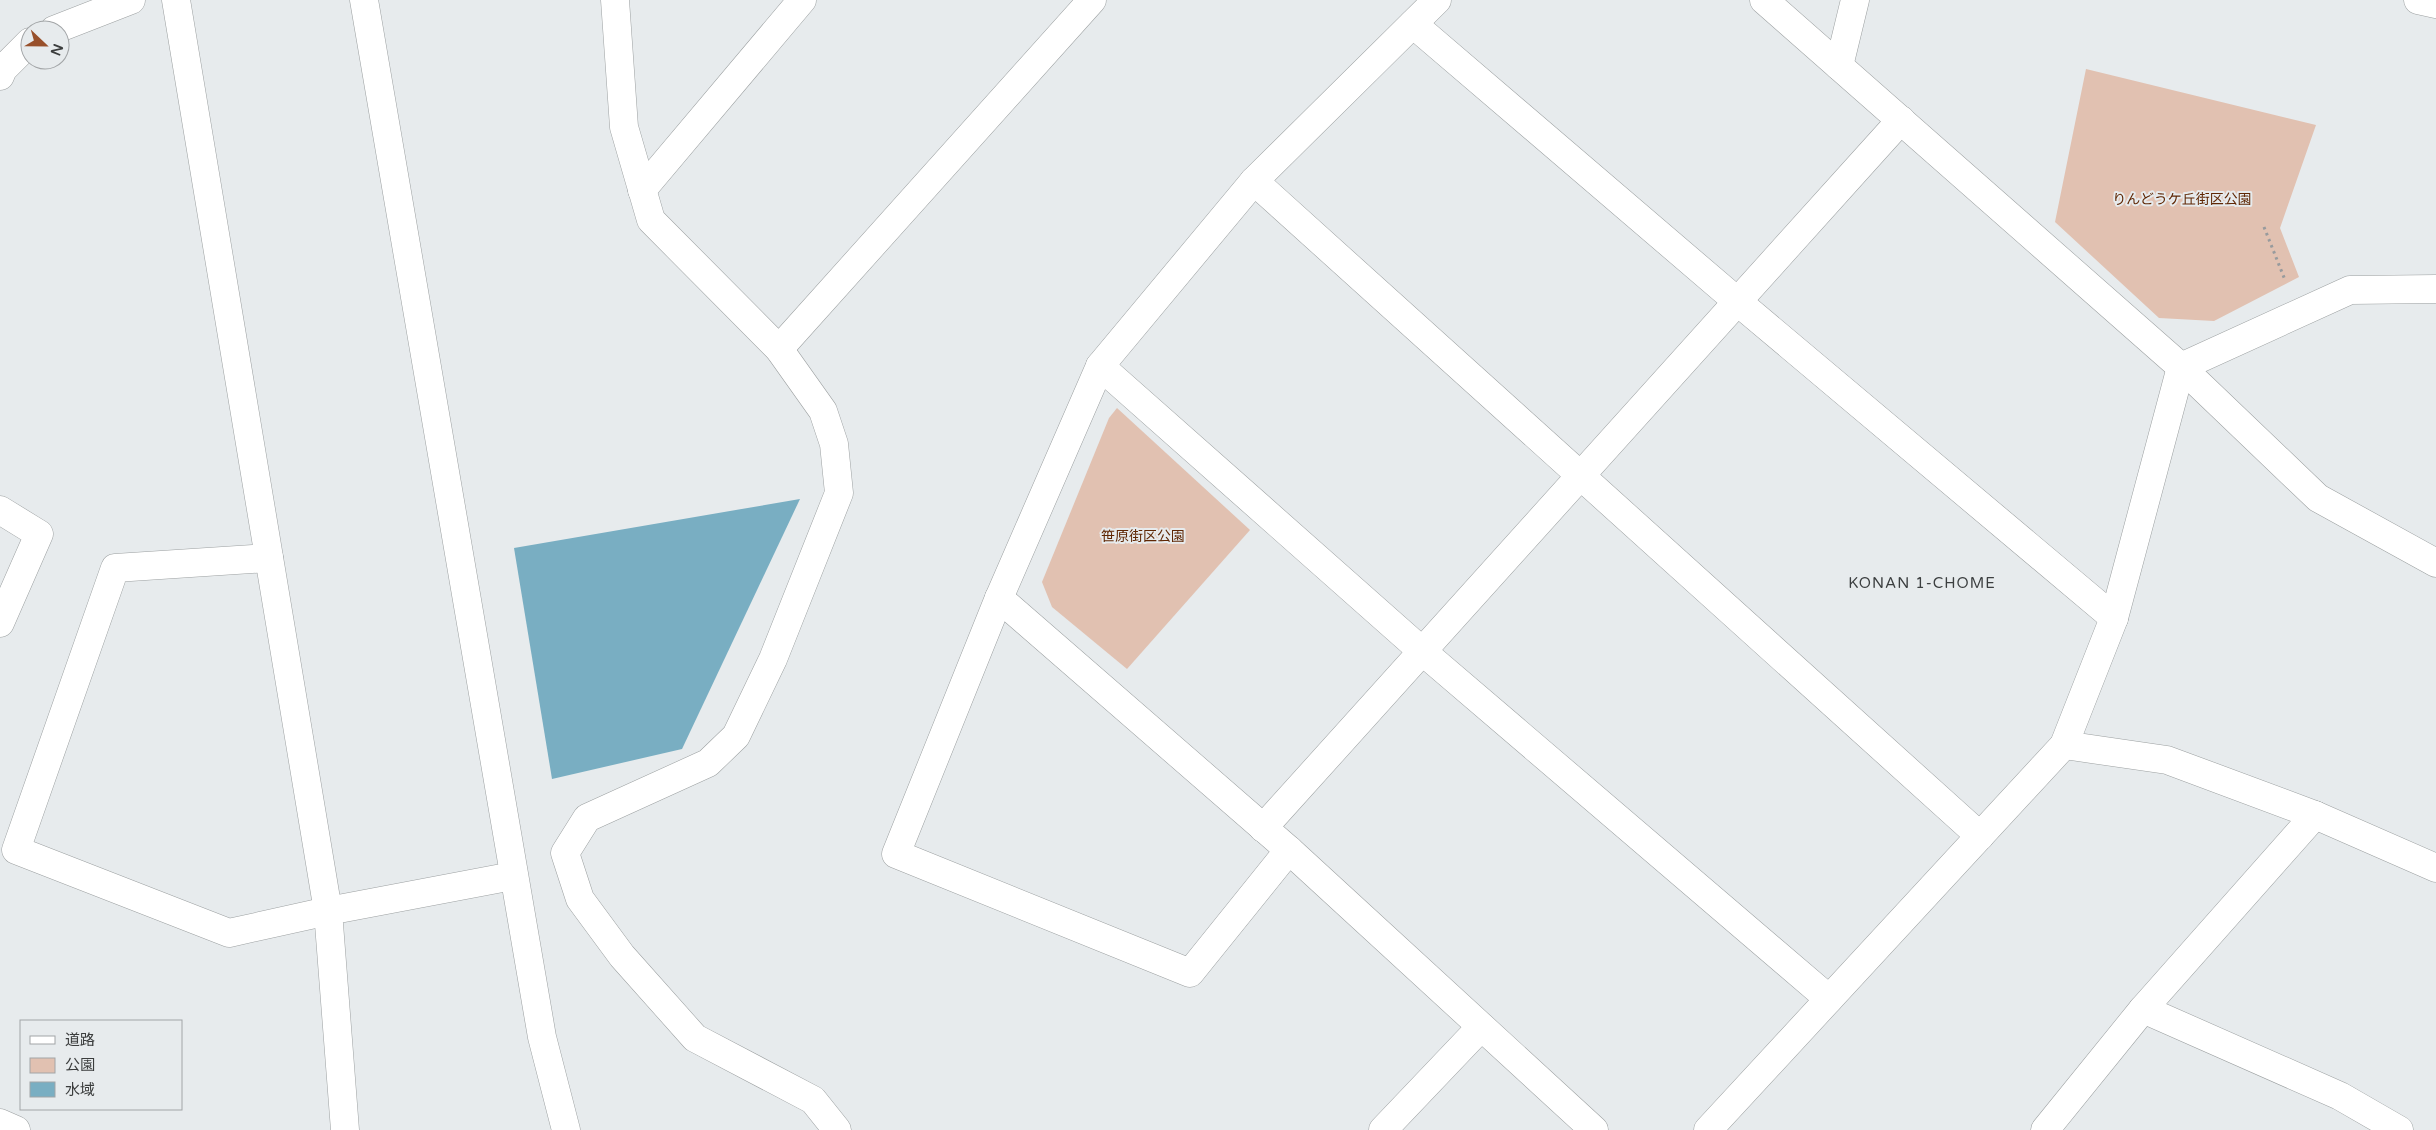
<svg xmlns="http://www.w3.org/2000/svg" width="2436" height="1130" font-family="'Varela Round','Noto Sans JP',sans-serif">
  <style>
    .green { fill: #e1c1b1 }
    .water { fill: #79aec2 }
    .lines { fill: none; stroke-linecap: round; stroke-linejoin: round }
    .minor-casing { stroke: #9ca0a1; stroke-width: 29 }
    .path { stroke: #989b9d; stroke-width: 3; stroke-dasharray: 2.5 4; stroke-linecap: butt }
    .minor { stroke: #fff; stroke-width: 28 }
    .labels { text-anchor: middle; stroke-width: 4; stroke-linejoin: round; paint-order: stroke }
    .park-label { font-size: 14px; fill: #5f2704; stroke: #e7ebed }
    .neighbourhood-label { font-size: 15px; letter-spacing: 1px; fill: #3c3f40; stroke: #e7ebed }
  </style>
  <rect width="100%" height="100%" fill="#e7ebed"/>
  <g class="green">
    <polygon points="2086,69 2316,125 2280,228 2299,277 2214,321 2159,318 2055,222"/>
    <polygon points="1117,408 1250,530 1127,669 1052,607 1042,582 1109,418"/>
  </g>
  <polygon class="water" points="800,499 682,749 552,779 514,548"/>
  <g class="lines">
    <g class="minor-casing">
      <g id="minor">
        <polyline points="176,0 328,911 345,1130"/>
        <polyline points="364,0 542,1037 566,1130"/>
        <polyline points="615,0 624,127 651,220 779,349 823,411 834,444 839,493 773,659 736,736 708,763 587,818 565,853 580,899 622,956 695,1038 813,1100 837,1130"/>
        <polyline points="1764,0 2181,367 2318,498 2436,563"/>
        <polyline points="2418,0 2436,4"/>
        <polyline points="1413,24 1738,302 2114,618"/>
        <polyline points="54,30 131,0"/>
        <polyline points="1839,66 1855,0"/>
        <polyline points="0,76 3,69 30,42"/>
        <polyline points="1254,181 1980,836"/>
        <polyline points="642,190 802,0"/>
        <polyline points="779,349 1092,0"/>
        <polyline points="1100,366 1422,651 1829,999"/>
        <polyline points="2181,367 2350,290 2436,289"/>
        <polyline points="0,510 39,534 0,623"/>
        <polyline points="269,558 115,568 16,850 229,933 328,911 513,876"/>
        <polyline points="999,598 1289,850 1594,1130"/>
        <polyline points="2064,745 2167,760 2315,815 2436,868"/>
        <polyline points="1263,828 1901,120"/>
        <polyline points="1289,850 1190,973 896,854 999,598 1100,366 1254,181 1437,0"/>
        <polyline points="2143,1009 2340,1096 2399,1130"/>
        <polyline points="0,1123 16,1130"/>
        <polyline points="1383,1130 1481,1027"/>
        <polyline points="1708,1130 2064,745 2114,618 2181,367"/>
        <polyline points="2045,1130 2143,1009 2315,815"/>
      </g>
    </g>
    <polyline class="path" points="2264,227 2285,280"/>
    <use href="#minor" class="minor"/>
  </g>
  <g class="labels">
    <g class="park-label">
      <text x="2182" y="204">りんどうケ丘街区公園</text>
      <text x="1143" y="541">笹原街区公園</text>
    </g>
    <g class="neighbourhood-label">
      <text x="1922" y="588">KONAN 1-CHOME</text>
    </g>
  </g>
  <rect x="20" y="1020" width="162" height="90" fill="#e7ebed" stroke="#a2a5a7"/>
  <rect x="30" y="1036" width="25" height="8" fill="#ffffff" stroke="#a2a5a7"/>
  <text x="65" y="1045" font-size="15" fill="#3b3d3d">道路</text>
  <rect x="30" y="1058" width="25" height="15" fill="#e1c1b1" stroke="#a2a5a7"/>
  <text x="65" y="1070" font-size="15" fill="#3b3d3d">公園</text>
  <rect x="30" y="1082" width="25" height="15" fill="#79aec2" stroke="#a2a5a7"/>
  <text x="65" y="1095" font-size="15" fill="#3b3d3d">水域</text>
  <g transform="translate(45 45) rotate(112)"><circle r="24" fill="#e7ebed" stroke="#a2a5a7"/>
  <path d="M0-4L9 19L0 12L-9 19Z" fill="#98502b"/>
  <text y="-8" font-size="14" font-weight="bold" text-anchor="middle" fill="#3b3d3d">N</text>
  </g>
</svg>
